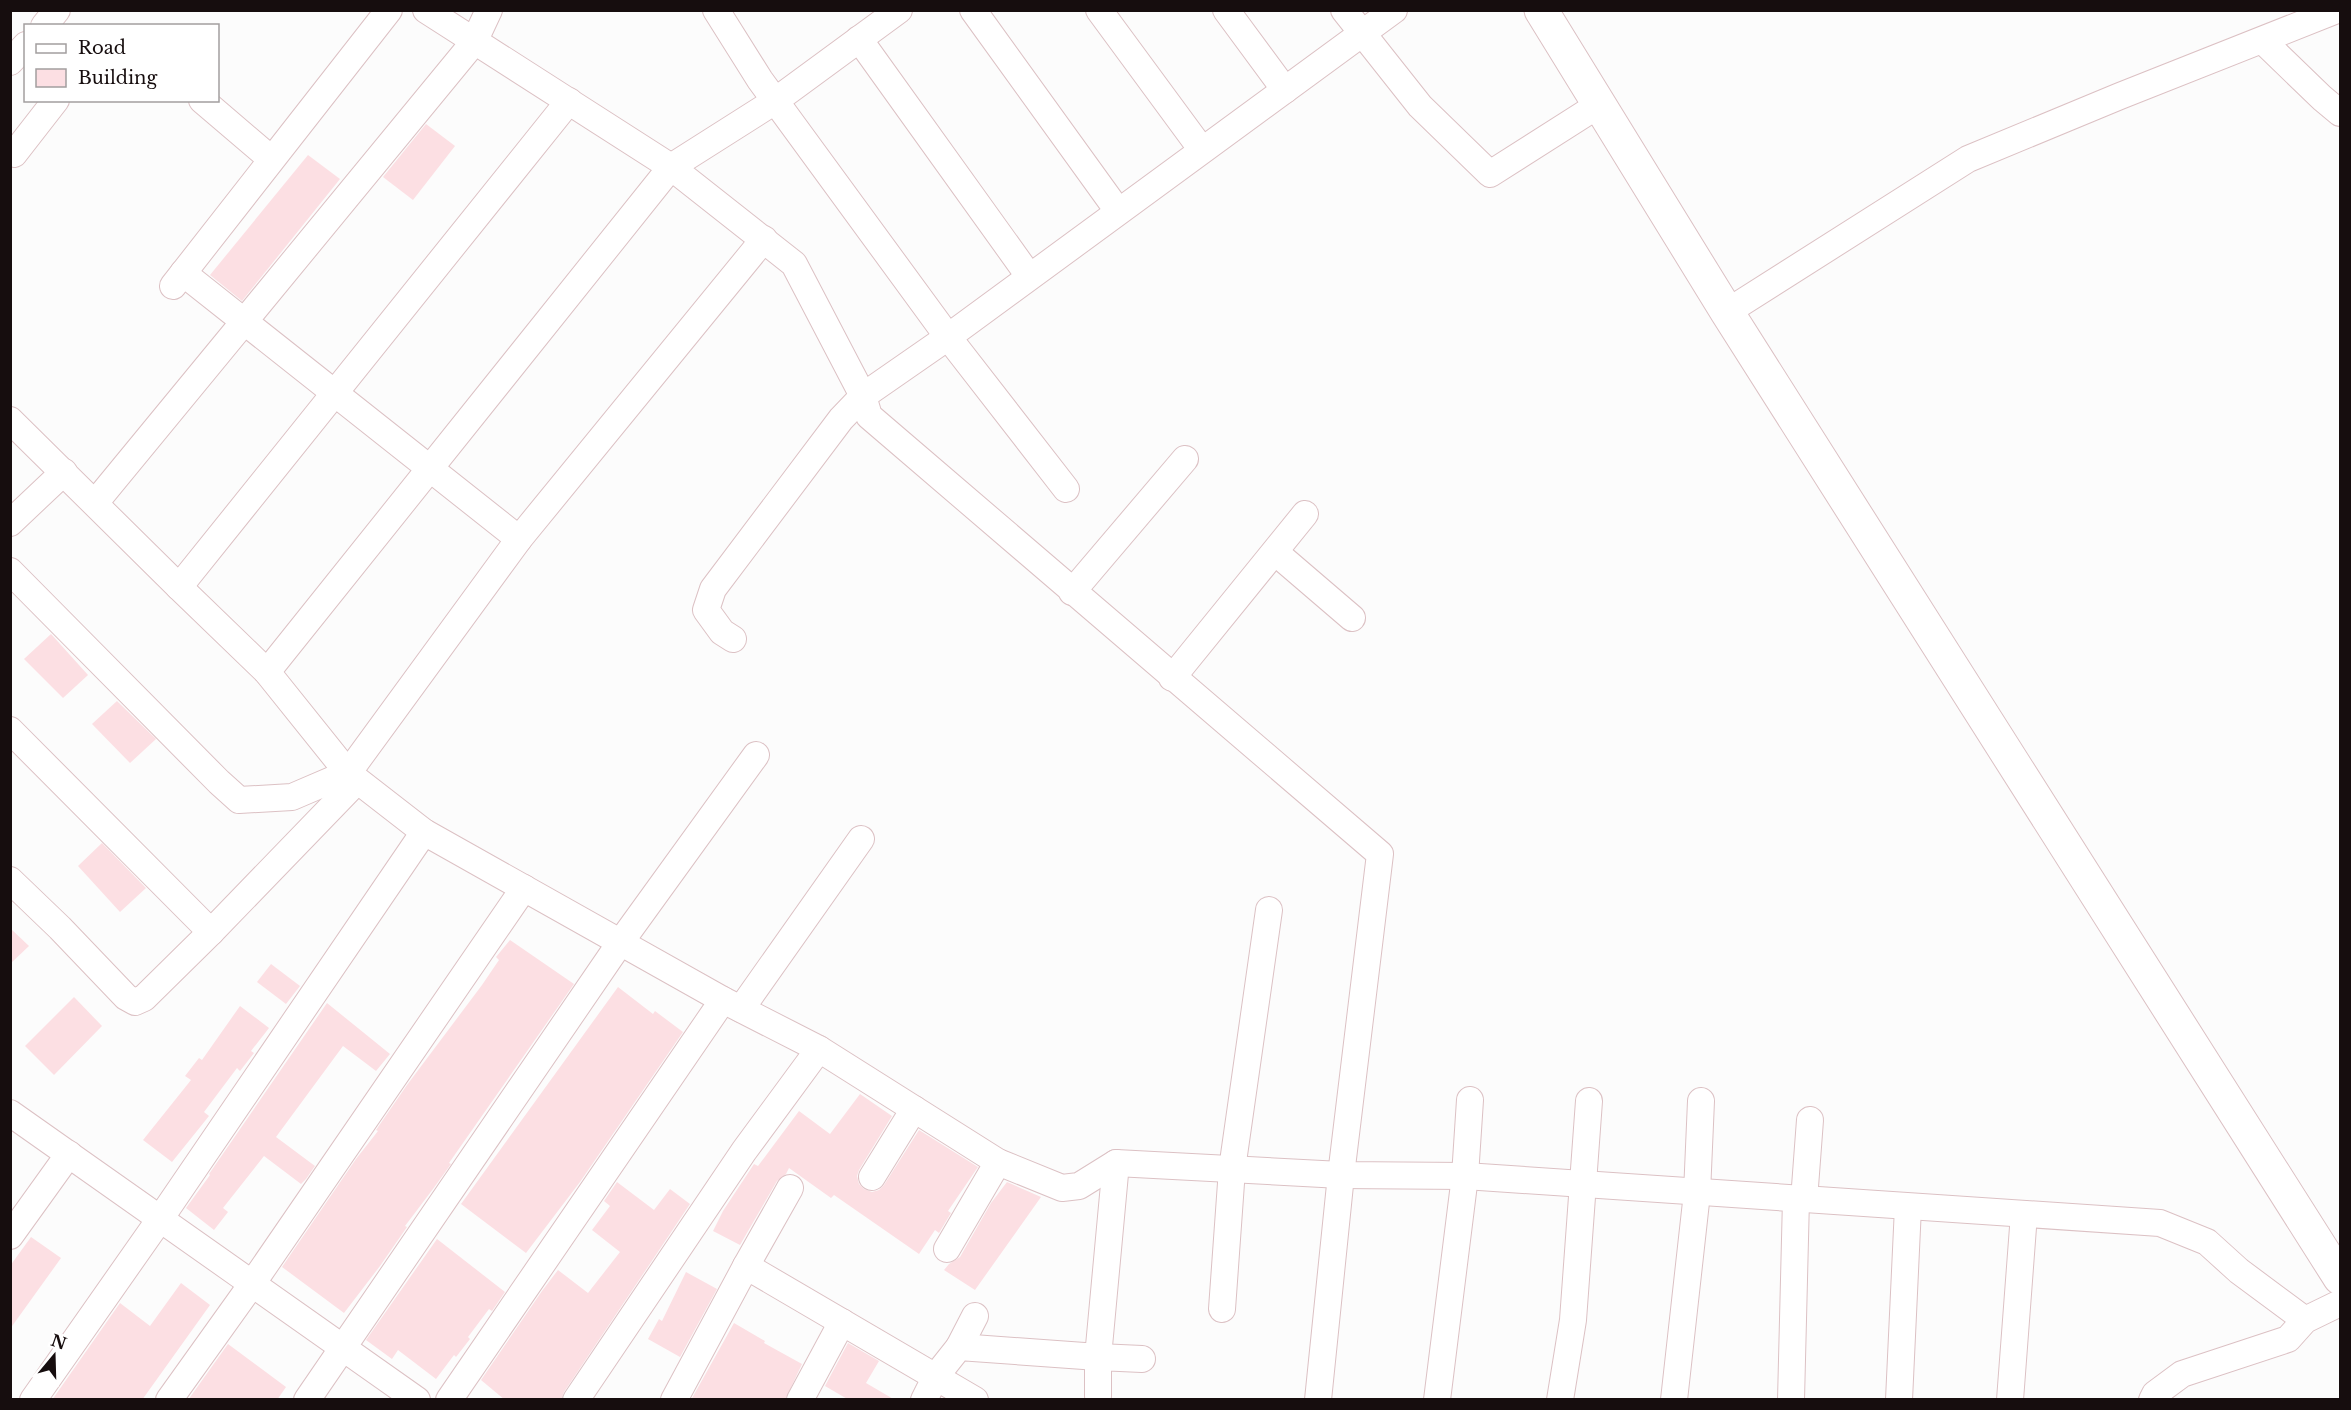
<svg xmlns="http://www.w3.org/2000/svg" width="2351" height="1410" font-family="'Libre Baskerville',serif">
  <style>
    .building { fill: #fcdfe3 }
    .lines { fill: none; stroke-linecap: round; stroke-linejoin: round }
    .minor-casing { stroke: #dcc1c4; stroke-width: 28 }
    .major-casing { stroke: #dcc1c4; stroke-width: 35 }
    .minor { stroke: #fff; stroke-width: 26 }
    .major { stroke: #fff; stroke-width: 33 }
  </style>
  <rect width="100%" height="100%" fill="#fcfcfc"/>
  <g class="building">
    <polygon points="426,124 455,146 413,200 383,177"/>
    <polygon points="308,155 340,179 242,301 210,275"/>
    <polygon points="51,634 88,675 63,698 24,659"/>
    <polygon points="117,701 156,739 130,763 92,724"/>
    <polygon points="102,843 146,888 120,912 78,866"/>
    <polygon points="10,928 29,946 10,964"/>
    <polygon points="510,940 574,984 449,1163 451,1164 433,1189 405,1226 407,1227 380,1266 344,1313 282,1267 356,1159 378,1131 376,1130 407,1085 482,985 499,960 496,957"/>
    <polygon points="271,964 300,986 286,1004 257,982"/>
    <polygon points="618,987 653,1014 655,1011 683,1032 580,1182 526,1253 461,1204"/>
    <polygon points="74,997 102,1026 54,1075 25,1046"/>
    <polygon points="327,1003 390,1054 376,1071 343,1046 276,1137 315,1166 306,1179 301,1184 264,1156 223,1208 228,1212 214,1230 186,1208 210,1175 209,1174"/>
    <polygon points="240,1006 269,1028 251,1051 254,1053 240,1071 237,1068 204,1112 209,1116 172,1162 143,1140 191,1080 185,1076 199,1058 202,1060"/>
    <polygon points="860,1094 892,1116 859,1170 857,1176 859,1184 864,1189 872,1192 879,1190 884,1185 919,1130 978,1167 948,1211 951,1213 939,1233 935,1230 919,1254 834,1195 831,1198 789,1168 786,1174 777,1181 740,1245 713,1231 723,1211 754,1164 758,1166 799,1111 830,1134"/>
    <polygon points="617,1182 654,1210 670,1189 690,1204 564,1392 561,1400 505,1400 481,1380 542,1291 558,1270 588,1293 620,1252 592,1230 610,1206 604,1201"/>
    <polygon points="1007,1182 1041,1197 975,1290 944,1270 949,1264 960,1257 991,1203"/>
    <polygon points="31,1237 61,1258 10,1329 10,1266"/>
    <polygon points="437,1239 505,1292 492,1311 489,1309 468,1337 470,1339 456,1357 454,1355 436,1379 398,1350 392,1359 366,1340"/>
    <polygon points="686,1272 717,1289 680,1357 648,1339 659,1319 662,1321"/>
    <polygon points="181,1283 210,1305 142,1400 52,1400 120,1303 150,1326"/>
    <polygon points="734,1323 765,1341 764,1343 802,1364 785,1400 691,1400"/>
    <polygon points="848,1343 879,1361 866,1383 895,1400 849,1400 825,1386"/>
    <polygon points="228,1344 286,1387 277,1400 188,1400"/>
  </g>
  <g class="lines">
    <g class="minor-casing">
      <g id="minor">
        <polyline points="426,10 671,167 794,264 863,396 869,416 1380,854 1341,1175 1318,1400"/>
        <polyline points="716,10 760,80 948,337 1066,489"/>
        <polyline points="973,10 1118,211"/>
        <polyline points="1099,10 1202,150"/>
        <polyline points="1226,10 1285,90"/>
        <polyline points="1344,10 1420,106 1490,174 1600,104"/>
        <polyline points="44,26 57,10"/>
        <polyline points="859,39 1029,276"/>
        <polyline points="2263,41 2322,98 2340,113"/>
        <polyline points="10,62 26,45"/>
        <polyline points="202,100 271,159"/>
        <polyline points="14,154 56,100"/>
        <polyline points="183,273 519,539"/>
        <polyline points="173,286 389,10"/>
        <polyline points="1727,312 1968,159 2120,96 2337,10"/>
        <polyline points="10,420 179,587 267,672 348,773 424,832 723,1000 819,1049 998,1162 1062,1188 1079,1186 1116,1163 1341,1175 1465,1176 2160,1223 2207,1242 2239,1271 2305,1320"/>
        <polyline points="95,503 474,42 489,10"/>
        <polyline points="10,523 64,472"/>
        <polyline points="1275,552 1352,618"/>
        <polyline points="10,571 219,782 239,800 292,797 348,773 519,539 764,239"/>
        <polyline points="179,587 569,101"/>
        <polyline points="1072,592 1185,459"/>
        <polyline points="733,639 722,632 706,610 713,589 841,419 863,396 948,337 1394,10"/>
        <polyline points="267,672 671,167 775,101 899,10"/>
        <polyline points="1172,678 1305,514"/>
        <polyline points="10,730 211,932"/>
        <polyline points="10,880 60,928 126,997 135,1002 144,998 211,932 357,781"/>
        <polyline points="741,1009 861,839"/>
        <polyline points="10,1113 417,1400"/>
        <polyline points="872,1177 914,1109"/>
        <polyline points="1804,1200 1810,1120"/>
        <polyline points="10,1236 69,1154"/>
        <polyline points="947,1249 998,1162"/>
        <polyline points="746,1266 790,1188"/>
        <polyline points="1222,1309 1232,1169 1269,910"/>
        <polyline points="959,1347 975,1316"/>
        <polyline points="1098,1396 1098,1357 1142,1359"/>
        <polyline points="33,1400 160,1219 424,832"/>
        <polyline points="169,1400 252,1284 524,888"/>
        <polyline points="307,1400 620,943 756,755"/>
        <polyline points="449,1400 723,1000"/>
        <polyline points="576,1400 744,1151 819,1049"/>
        <polyline points="674,1400 746,1266 975,1400"/>
        <polyline points="800,1400 842,1322"/>
        <polyline points="924,1400 936,1376 959,1347 1098,1357 1116,1163"/>
        <polyline points="1437,1400 1465,1176 1470,1100"/>
        <polyline points="1560,1400 1573,1320 1589,1101"/>
        <polyline points="1674,1400 1697,1193 1701,1101"/>
        <polyline points="1791,1400 1796,1199"/>
        <polyline points="1899,1400 1908,1207"/>
        <polyline points="2010,1400 2024,1214"/>
        <polyline points="2152,1400 2155,1394 2182,1374 2288,1339 2305,1320 2340,1303"/>
      </g>
    </g>
    <g class="major-casing">
      <polyline id="major" points="1541,10 1727,312 2340,1278"/>
    </g>
    <use href="#minor" class="minor"/>
    <use href="#major" class="major"/>
  </g>
  <rect width="2351" height="1410" fill="none" stroke="#160d0e" stroke-width="24"/>
  <rect x="24" y="24" width="195" height="78" fill="#ffffff" stroke="#a29e9f" stroke-width="1.5"/>
  <rect x="36" y="44" width="30" height="9" fill="#ffffff" stroke="#a29e9f" stroke-width="1.5"/>
  <text x="78" y="54" font-size="18" fill="#160d0e">Road</text>
  <rect x="36" y="69" width="30" height="18" fill="#fcdfe3" stroke="#a29e9f" stroke-width="1.5"/>
  <text x="78" y="84" font-size="18" fill="#160d0e">Building</text>
  <g transform="translate(54 1356) rotate(19)" stroke="#ffffff" stroke-width="4.5" paint-order="stroke">
  <path d="M0-4.5L10 22L0 15L-10 22Z" fill="#160d0e"/>
  <text y="-9" font-size="16" font-weight="bold" text-anchor="middle" fill="#160d0e">N</text>
  </g>
</svg>
